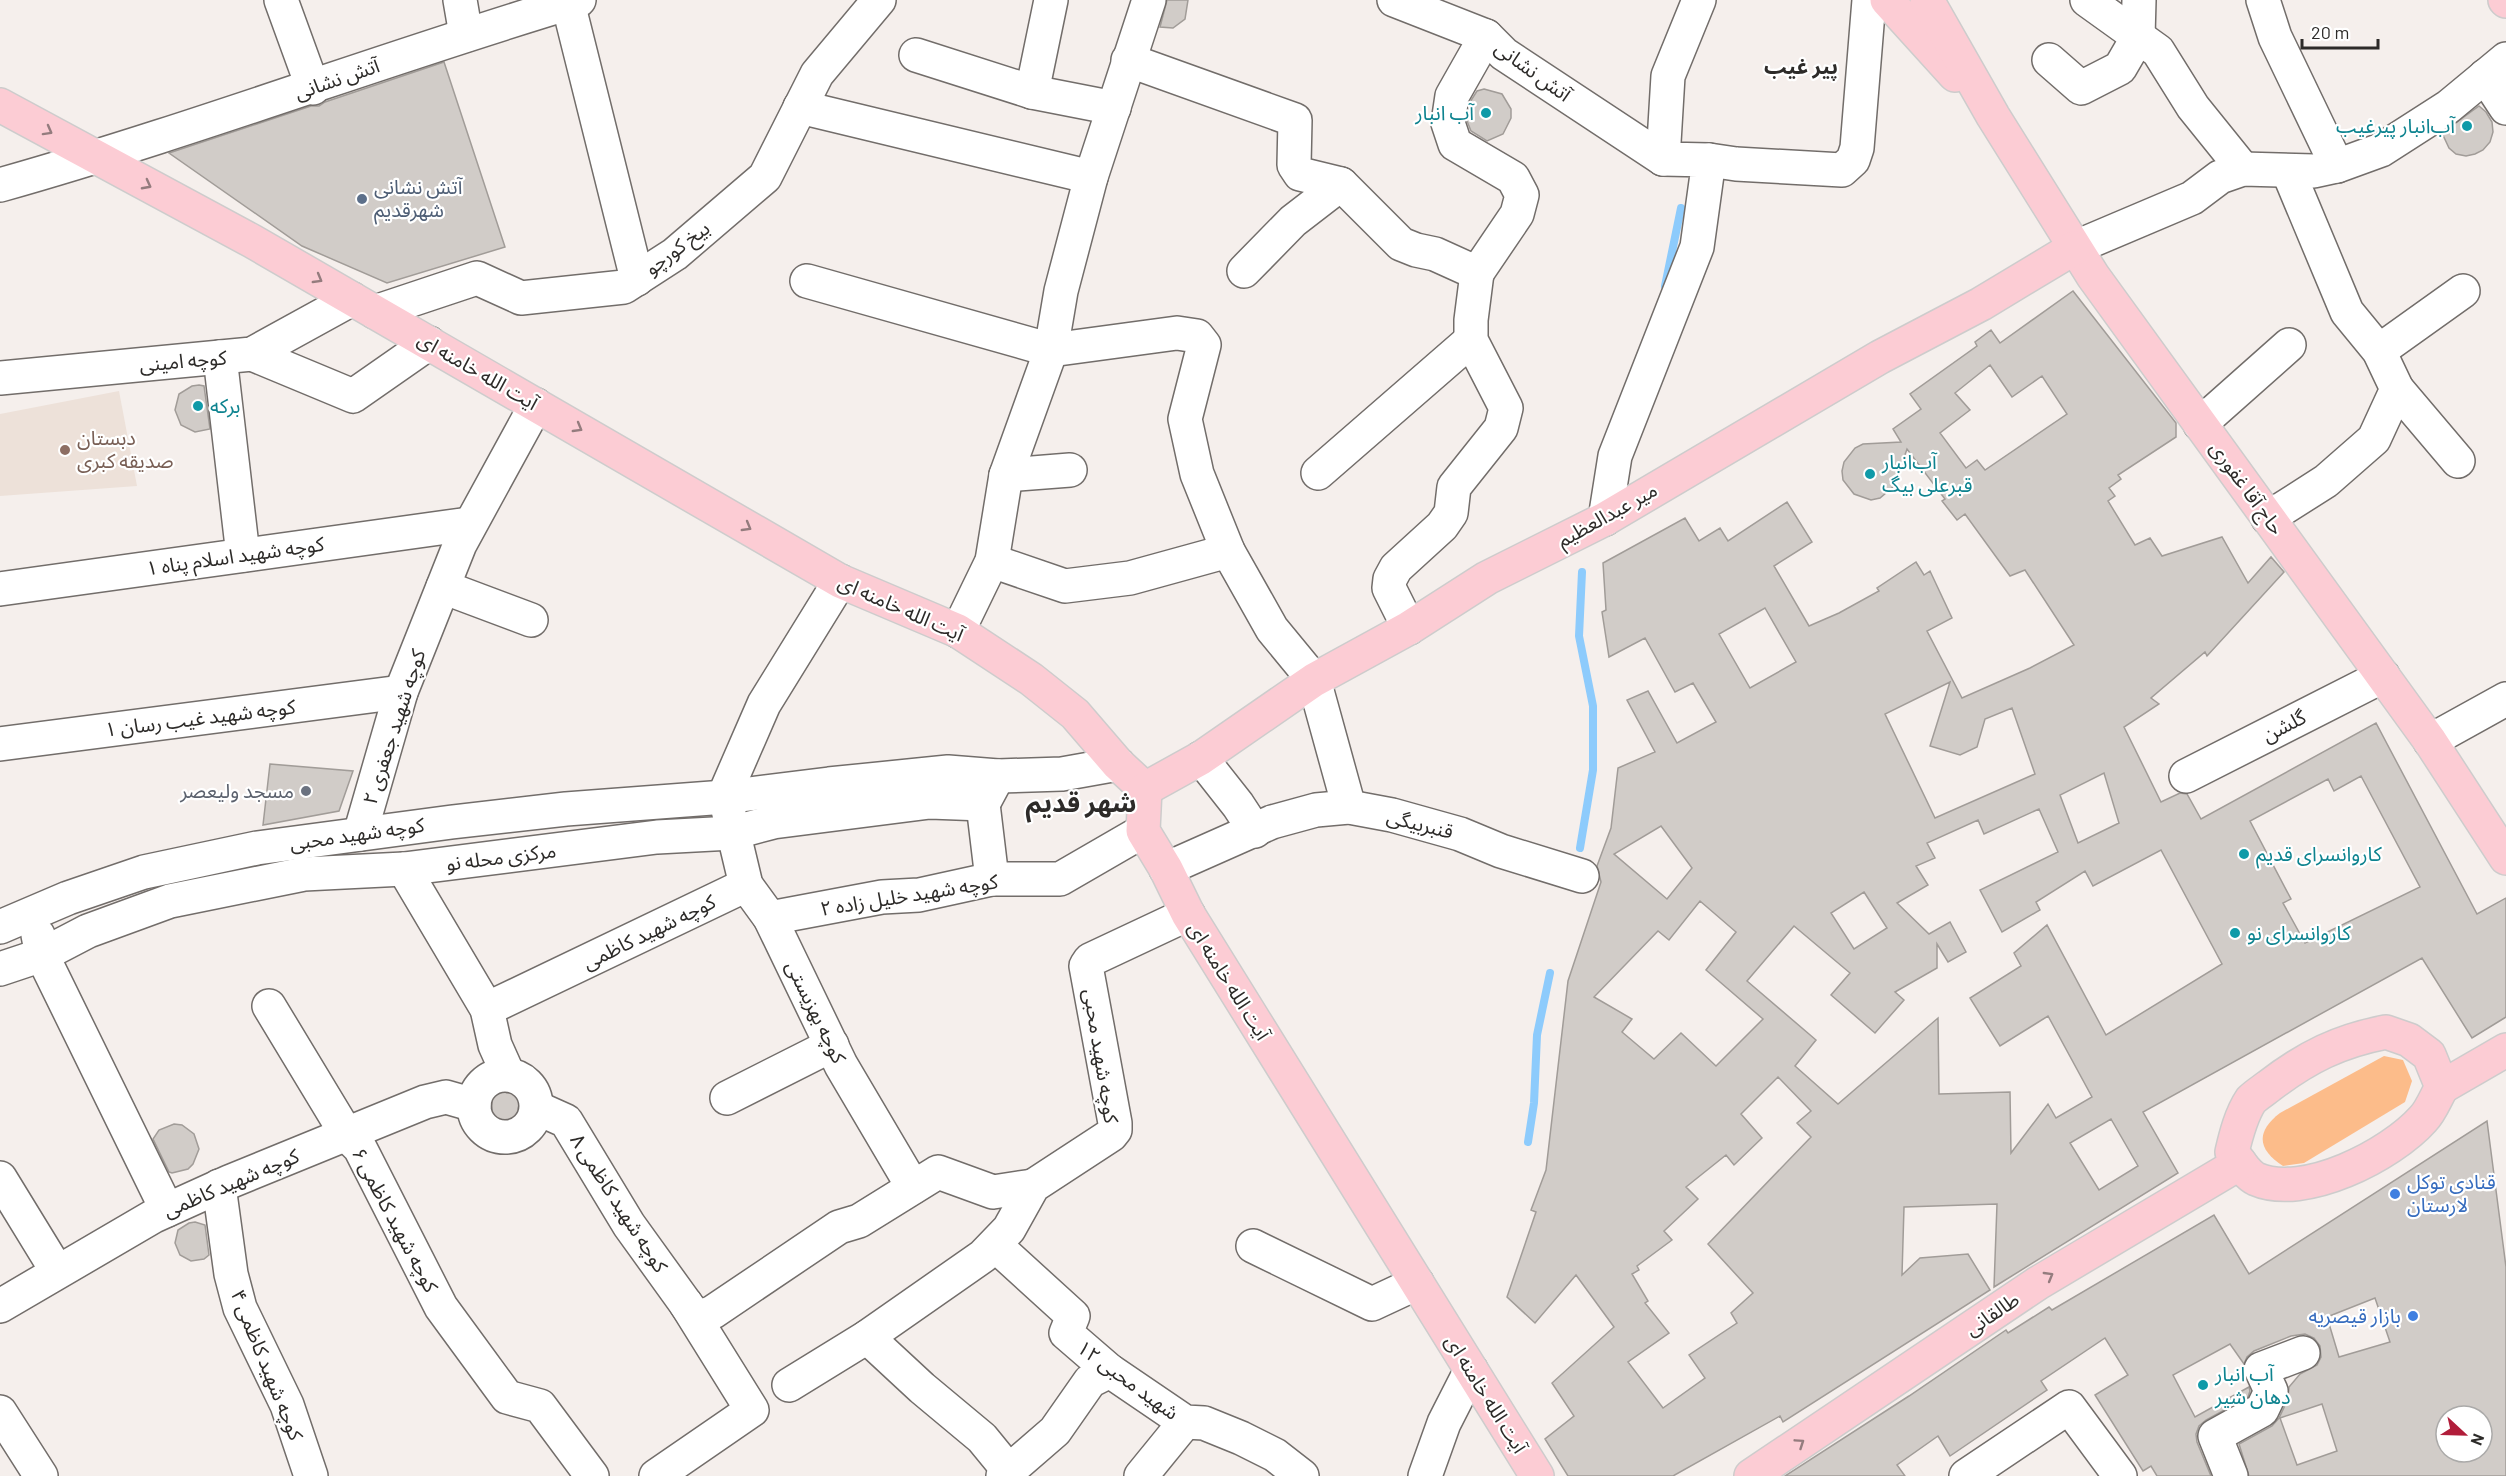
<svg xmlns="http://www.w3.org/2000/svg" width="2506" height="1476" font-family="Barlow,'Noto Sans Arabic',sans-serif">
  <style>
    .built { fill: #ede1d9 }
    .green { fill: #fcbc8a }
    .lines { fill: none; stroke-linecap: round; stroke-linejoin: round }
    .stream { stroke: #8dcbfc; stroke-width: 8 }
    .building { fill: #d1ccc8; stroke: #a19c98; stroke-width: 1.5; fill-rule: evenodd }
    .minor-casing { stroke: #726d6a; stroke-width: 36 }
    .major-casing { stroke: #cdcccc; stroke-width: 36 }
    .minor { stroke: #fff; stroke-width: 33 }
    .major { stroke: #fcccd4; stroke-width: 33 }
    .oneway { stroke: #947c7e }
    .culture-dot { fill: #0f9aa8; stroke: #fff; stroke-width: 2 }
    .service-dot { fill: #5c6f8a; stroke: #fff; stroke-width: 2 }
    .education-dot { fill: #8d6e63; stroke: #fff; stroke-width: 2 }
    .worship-dot { fill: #6b7280; stroke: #fff; stroke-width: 2 }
    .shop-dot { fill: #3f7fe0; stroke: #fff; stroke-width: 2 }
    .labels { text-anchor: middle; stroke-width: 4.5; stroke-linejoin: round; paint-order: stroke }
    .street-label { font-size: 20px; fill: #2d2b29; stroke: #fff }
    .culture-label { font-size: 20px; fill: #0d838f; stroke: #fff; text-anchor: start }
    .service-label { font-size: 20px; fill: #4e5e75; stroke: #fff; text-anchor: start }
    .education-label { font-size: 20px; fill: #785e54; stroke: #fff; text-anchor: start }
    .worship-label { font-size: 20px; fill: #5b616d; stroke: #fff; text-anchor: end }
    .shop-label { font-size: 20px; fill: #366cbe; stroke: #fff; text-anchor: start }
    .neighbourhood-label { font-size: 21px; font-weight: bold; fill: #2d2b29; stroke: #fff }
    .district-label { font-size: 26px; font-weight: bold; fill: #2d2b29; stroke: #fff }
  </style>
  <rect width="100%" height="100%" fill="#f5efec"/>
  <polygon class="built" points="119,391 137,486 0,496 0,414"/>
  <path class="green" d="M2384,1056L2403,1060L2412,1081L2405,1102L2304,1163L2283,1166C2258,1150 2255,1132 2280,1113Z"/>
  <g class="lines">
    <g class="stream">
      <polyline points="1665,286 1681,208"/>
      <polyline points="1580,848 1593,770 1593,706 1579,636 1582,572"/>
      <polyline points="1528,1142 1534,1103 1537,1035 1550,973"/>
    </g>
  </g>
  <g class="building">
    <polygon points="1167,0 1188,0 1185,19 1173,28 1160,27"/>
    <polygon points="444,62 505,247 387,283 302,246 169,153 311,106 319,106 325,102"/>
    <polygon points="1484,89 1502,94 1511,109 1511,118 1503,134 1487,141 1471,131 1467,121 1470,102 1477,91"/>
    <polygon points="2479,106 2486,112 2492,122 2493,132 2490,142 2483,150 2475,154 2466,156 2456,154 2449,148 2442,133"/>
    <path d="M2073,291L2176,423V437L2118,475L2121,479L2109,488L2115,496L2108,501L2135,545L2150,538L2162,556L2222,537L2248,583L2271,557L2284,572L2207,656L2205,652L2151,698L2159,704L2124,727L2161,802L2180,793L2187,794L2201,819L2376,723L2477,914L2506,898V1017L2472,1038L2422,958L2143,1112L2178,1173L1994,1287L1997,1204L1904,1207L1902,1275L1920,1258L1968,1254L1990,1290L1783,1422L1780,1416L1673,1476H1568L1545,1439L1574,1416L1552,1383L1614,1327L1576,1275L1535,1323L1507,1297L1536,1212L1531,1210L1546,1170L1568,981L1601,882L1597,866L1611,828L1618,768L1655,752L1627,700L1648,691L1677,743L1716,722L1693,683L1675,692L1645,638L1609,657L1602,612L1606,610L1603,563L1685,518L1699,541L1720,528L1728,541L1787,502L1812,542L1774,566L1809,626L1839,613L1879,591L1877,588L1916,562L1924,575L1930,571L1952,618L1927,631L1962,698L2030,668L2074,645L2025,570L2010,576L1965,514L1957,520L1942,501L1945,499L1907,449L1894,486L1880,498L1871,500L1854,494L1843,480L1842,471L1844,462L1855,448L1863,444L1901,442L1893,429L1921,409L1910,394L1977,346L1975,342L1991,330L2000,343ZM1990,365L2012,397L2042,376L2067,414L1985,470L1977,460L1966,468L1940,433L1970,410L1955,393ZM1765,608L1796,662L1750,688L1719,634ZM1950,682L1930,746L1960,755L1977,747L1985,719L2012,708L2035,774L1935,818L1885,714ZM2104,773L2119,823L2078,843L2060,795ZM2361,776L2420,887L2305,943L2283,903L2291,899L2250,821L2328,779L2334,791ZM2039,809L2058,852L1980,890L2002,932L2040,910L2036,902L2085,871L2093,886L2161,850L2222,964L2106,1035L2047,925L2014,953L2021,966L1970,998L2000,1046L2048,1016L2092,1097L2056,1118L2048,1104L2011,1153L2010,1092L1939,1094L1938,1018L1838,1104L1795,1066L1816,1040L1747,981L1794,926L1850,973L1831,995L1875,1033L1904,1000L1895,992L1937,968V944L1948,962L1966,952L1950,922L1929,934L1897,903L1928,885L1916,866L1935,858L1927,843L1978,820L1984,834ZM1661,826L1692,868L1667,899L1614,854ZM1864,892L1887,928L1854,949L1831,913ZM1700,901L1736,932L1706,970L1763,1019L1716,1066L1681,1033L1654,1059L1622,1032L1632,1019L1594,997L1658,931L1669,940ZM1778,1077L1811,1111L1797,1123L1811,1137L1708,1244L1753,1293L1731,1313L1737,1323L1689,1355L1705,1378L1663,1408L1628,1362L1669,1333L1645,1303L1648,1301L1632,1274L1639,1270L1637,1266L1672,1240L1664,1231L1698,1199L1686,1187L1726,1155L1734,1165L1762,1138L1741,1114ZM2111,1119L2138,1166L2099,1190L2070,1143Z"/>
    <polygon points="199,385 204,386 210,429 195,432 181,425 175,410 179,394 192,386"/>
    <polygon points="270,764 353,771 339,811 263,825"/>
    <polygon points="494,1086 507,1093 515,1091 521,1087 524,1088 527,1093 520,1100 518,1109 523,1122 509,1128 501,1128 488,1118 492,1110 492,1101 488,1092"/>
    <path d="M2487,1121L2506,1267V1476H2249L2239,1444L2272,1426L2279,1418L2288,1399L2289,1387L2300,1374L2317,1365L2321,1357L2320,1346L2314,1338L2305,1334L2291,1336L2254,1351L2247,1357L2244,1364L2230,1344L2173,1375L2195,1417L2249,1387L2250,1391L2248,1397L2206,1420L2199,1426L2196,1434L2197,1442L2211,1476H2157L2151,1466L2143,1471L2095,1395L2128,1375L2105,1338L2041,1381L2047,1390L1950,1456L1938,1436L1897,1465L1905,1476H1785L1909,1396L2006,1330L2008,1333L2049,1307L2052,1310L2214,1215L2249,1274ZM2375,1298L2390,1342L2339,1357L2327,1317ZM2322,1404L2337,1451L2297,1465L2280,1418ZM2446,1416H2482V1452H2446Z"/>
    <polygon points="174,1124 182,1125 194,1134 199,1149 193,1164 188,1169 172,1173 169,1172 153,1139 159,1130"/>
    <polygon points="195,1222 205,1225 209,1255 204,1259 191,1261 180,1255 175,1243 178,1230 189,1223"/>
  </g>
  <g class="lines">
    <g class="minor-casing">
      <g id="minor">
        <polyline points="281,0 313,88"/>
        <polyline points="460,0 466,35"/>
        <polyline points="1394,0 1486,36 1504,54 1663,159"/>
        <polyline points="2087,0 2158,51 2193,107 2243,169"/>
        <polyline points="2263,0 2275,37 2337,166"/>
        <polyline points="568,3 637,279"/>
        <polyline points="916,55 1032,92 1114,108"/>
        <polyline points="1128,60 1295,120 1294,165 1300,174 1341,184 1401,244 1416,250 1435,254 1477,273 1471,320 1471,340 1506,408 1501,428 1454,487 1451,513 1442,526 1396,568 1390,579 1389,588 1409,628"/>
        <polyline points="2049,60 2081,88 2120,68 2138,37 2139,0"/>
        <polyline points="2485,76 2506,108"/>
        <polyline points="1032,92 1051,0"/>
        <polyline points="800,107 1091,177"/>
        <polyline points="1709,160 1736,164 1842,170 1853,160 1857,148 1869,0"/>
        <path d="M0,185C195,130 385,58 579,0"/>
        <polyline points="2074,248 2192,198 2220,177 2243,169 2314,171 2337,166 2381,150 2448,107 2506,59"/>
        <polyline points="1244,271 1293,221 1341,184"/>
        <polyline points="1477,273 1517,214 1522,195 1513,178 1455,144 1448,123 1452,96 1486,36"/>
        <polyline points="807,281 1051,350 1177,333 1197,336 1204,345 1185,419 1197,474 1228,551 1272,629 1314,680 1349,807"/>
        <polyline points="375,312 477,278 521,298 624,287 675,254 765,177 817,74 879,0"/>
        <polyline points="2379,351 2463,291"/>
        <polyline points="252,354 353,396 429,343"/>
        <polyline points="220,357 243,555"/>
        <polyline points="0,378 252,354 352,299"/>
        <polyline points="2397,389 2458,461"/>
        <polyline points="2200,424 2289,345"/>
        <polyline points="1318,473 1471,340"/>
        <polyline points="1006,475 1070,470"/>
        <polyline points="2268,518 2326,481 2374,439 2397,389 2379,351 2347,312 2288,171"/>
        <polyline points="1605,519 1615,456 1697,247 1709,160 1663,159 1668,76 1699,0"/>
        <polyline points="992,561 1065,586 1130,578 1228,551"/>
        <polyline points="840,581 764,704 727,789 725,797 746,885 770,918 841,1065 913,1187"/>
        <polyline points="443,587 531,620"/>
        <polyline points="0,589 469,524"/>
        <polyline points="958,631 992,561 1006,475 1051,350 1061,291 1091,177 1149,0"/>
        <polyline points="2430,741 2506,699"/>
        <polyline points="0,744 401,692"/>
        <polyline points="1201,758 1238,805 1255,831"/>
        <polyline points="2186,776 2383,676"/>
        <polyline points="983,804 992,879"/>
        <polyline points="360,834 401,692 460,544 536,405"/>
        <polyline points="404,869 487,1009 495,1045 508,1074"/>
        <polyline points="1166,869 1272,822 1316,810 1349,807 1392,815 1460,834 1501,851 1582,876"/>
        <polyline points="770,918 882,897 919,895 992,879 1060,879 1143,831"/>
        <polyline points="0,927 68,898 144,872 257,848 452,822 566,809 725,797 829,784 948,772 998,776 1062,774 1118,764"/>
        <polyline points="38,935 42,955 167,1210"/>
        <polyline points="0,969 42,955 88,931 170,901 304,874 404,869 657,837 732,833 773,822 930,802 983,804 998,776"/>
        <polyline points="269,1006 347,1135 360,1148 441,1307 507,1397 540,1406 592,1476"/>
        <polyline points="487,1009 746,885"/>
        <circle cx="505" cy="1106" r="31"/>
        <polyline points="727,1098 832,1045"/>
        <polyline points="537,1108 566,1121 629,1225 691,1311 701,1317 713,1312 839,1227 859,1221 938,1172 993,1192 1033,1186"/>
        <polyline points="0,1178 57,1271"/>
        <polyline points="219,1186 231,1274 240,1308 287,1405 311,1476"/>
        <polyline points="995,1245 1073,1316 1066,1333 1110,1371 1185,1422 1204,1423 1241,1438 1275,1455 1302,1476"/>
        <polyline points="1253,1246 1372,1304 1417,1283"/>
        <polyline points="0,1306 154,1216 229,1182 425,1102 446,1097 474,1105"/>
        <polyline points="867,1337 922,1388 982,1438 1009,1471"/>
        <polyline points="789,1385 867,1337 983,1256 1009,1229 1033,1186 1111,1135 1115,1130 1115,1123 1086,966 1090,960 1188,914"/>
        <polyline points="0,1412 41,1476"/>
        <polyline points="656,1476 752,1410 686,1304"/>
        <polyline points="1003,1476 1055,1431 1090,1381 1110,1371"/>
        <polyline points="1141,1476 1185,1422"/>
        <polyline points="1425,1476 1444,1423 1471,1370"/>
        <polyline points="1966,1476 2069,1407 2120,1476"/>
        <polyline points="2231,1476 2215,1436 2262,1410 2271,1391 2261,1369 2303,1353"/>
      </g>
    </g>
    <g class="major-casing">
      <g id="major">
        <polyline points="1887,0 1955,75"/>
        <polyline points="1927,0 1993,116 2093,276 2430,741 2506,858"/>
        <polyline points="2505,0 2506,1"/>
        <polyline points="0,105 252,241 840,581 958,631 1031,679 1075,714 1118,764 1145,789 1143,831 1166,869 1188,914 1537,1476"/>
        <polyline points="1145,789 1201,758 1314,680 1409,628 1487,578 1605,519 1880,357 1981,304 2074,248"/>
        <path d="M2386,1032L2409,1040L2429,1055L2442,1087C2436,1097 2431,1111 2423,1119C2391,1155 2304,1200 2256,1179C2246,1174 2238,1160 2232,1152C2236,1135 2241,1115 2251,1100C2256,1095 2264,1090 2269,1086C2307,1057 2339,1041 2386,1032Z"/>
        <polyline points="2442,1087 2506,1050"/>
        <polyline points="1751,1476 2038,1283 2240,1163"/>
      </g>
    </g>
    <use href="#minor" class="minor"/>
    <use href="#major" class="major"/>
  </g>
  <defs><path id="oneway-chevron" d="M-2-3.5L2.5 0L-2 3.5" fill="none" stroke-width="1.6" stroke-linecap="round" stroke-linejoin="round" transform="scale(1.5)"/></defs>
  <g class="oneway">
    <use href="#oneway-chevron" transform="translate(48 131) rotate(29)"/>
    <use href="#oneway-chevron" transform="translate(147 185) rotate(28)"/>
    <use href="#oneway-chevron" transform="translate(318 279) rotate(30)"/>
    <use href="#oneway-chevron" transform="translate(578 428) rotate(30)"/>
    <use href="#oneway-chevron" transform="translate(747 527) rotate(30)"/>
    <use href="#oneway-chevron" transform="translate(2049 1276) rotate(-30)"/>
    <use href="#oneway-chevron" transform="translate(1800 1443) rotate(-34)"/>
  </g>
  <g class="culture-dot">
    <circle cx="1486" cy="113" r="6"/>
    <circle cx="2467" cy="126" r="6"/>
    <circle cx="198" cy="406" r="6"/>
    <circle cx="1870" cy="474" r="6"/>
    <circle cx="2244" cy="854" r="6"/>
    <circle cx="2235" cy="933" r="6"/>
    <circle cx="2203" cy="1385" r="6"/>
  </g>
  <circle class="service-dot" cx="362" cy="199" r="6"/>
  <circle class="education-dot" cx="65" cy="450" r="6"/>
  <circle class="worship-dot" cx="306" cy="791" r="6"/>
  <g class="shop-dot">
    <circle cx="2395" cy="1194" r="6"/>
    <circle cx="2413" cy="1316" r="6"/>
  </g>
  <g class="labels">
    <g class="street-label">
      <text transform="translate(1533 71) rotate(36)" y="7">آتش نشانی</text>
      <text transform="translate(337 79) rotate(-19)" y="7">آتش نشانی</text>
      <text transform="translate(677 248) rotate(-37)" y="7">بیخ کورچو</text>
      <text transform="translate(183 361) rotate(-5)" y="7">کوچه امینی</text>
      <text transform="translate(478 371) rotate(30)" y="7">آیت الله خامنه ای</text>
      <text transform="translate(2247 488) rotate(54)" y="7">حاج آقا غفوری</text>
      <text transform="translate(1607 515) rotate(-29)" y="7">میر عبدالعظیم</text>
      <text transform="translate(235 556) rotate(-8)" y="7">کوچه شهید اسلام پناه ۱</text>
      <text transform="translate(901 608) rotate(24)" y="7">آیت الله خامنه ای</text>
      <text transform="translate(200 718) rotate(-7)" y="7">کوچه شهید غیب رسان ۱</text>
      <text transform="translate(2284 726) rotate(-27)" y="7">گلشن</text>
      <text transform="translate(394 727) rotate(-72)" y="7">کوچه شهید جعفری ۲</text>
      <text transform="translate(1420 824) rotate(14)" y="7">قنبربیگی</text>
      <text transform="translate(357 834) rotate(-8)" y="7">کوچه شهید محبی</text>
      <text transform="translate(501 857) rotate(-7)" y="7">مرکزی محله نو</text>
      <text transform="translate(909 895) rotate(-9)" y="7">کوچه شهید خلیل زاده ۲</text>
      <text transform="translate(649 932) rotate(-26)" y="7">کوچه شهید کاظمی</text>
      <text transform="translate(1229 981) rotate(58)" y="7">آیت الله خامنه ای</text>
      <text transform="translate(816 1012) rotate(64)" y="7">کوچه بهزیستی</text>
      <text transform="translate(1101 1056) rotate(81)" y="7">کوچه شهید محبی</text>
      <text transform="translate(231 1183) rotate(-23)" y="7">کوچه شهید کاظمی</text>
      <text transform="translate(619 1203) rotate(57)" y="7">کوچه شهید کاظمی ۸</text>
      <text transform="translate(395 1220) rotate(62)" y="7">کوچه شهید کاظمی ۶</text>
      <text transform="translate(1992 1314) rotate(-34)" y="7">طالقانی</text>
      <text transform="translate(267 1365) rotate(68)" y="7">کوچه شهید کاظمی ۴</text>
      <text transform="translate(1128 1380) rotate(36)" y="7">شهید محبی ۱۲</text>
      <text transform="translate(1486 1394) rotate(58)" y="7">آیت الله خامنه ای</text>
    </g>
    <g class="culture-label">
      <text x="1474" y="120" text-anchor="end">آب انبار</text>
      <text x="2455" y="133" text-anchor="end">آب‌انبار پیرغیب</text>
      <text x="210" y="413">برکه</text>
      <text x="1882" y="469">آب‌انبار<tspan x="1882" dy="23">قبرعلی بیگ</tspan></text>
      <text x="2256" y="861">کاروانسرای قدیم</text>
      <text x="2247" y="940">کاروانسرای نو</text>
      <text x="2215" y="1381">آب انبار<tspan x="2215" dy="23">دهان شیر</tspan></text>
    </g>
    <g class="service-label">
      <text x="374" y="194">آتش نشانی<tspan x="374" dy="23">شهرقدیم</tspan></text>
    </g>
    <g class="education-label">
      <text x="77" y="445">دبستان<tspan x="77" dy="23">صدیقه کبری</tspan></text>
    </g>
    <g class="worship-label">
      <text x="294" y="798">مسجد ولیعصر</text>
    </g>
    <g class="shop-label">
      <text x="2407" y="1189">قنادی توکل<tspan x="2407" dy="23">لارستان</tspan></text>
      <text x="2401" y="1323" text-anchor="end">بازار قیصریه</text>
    </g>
    <g class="neighbourhood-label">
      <text x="1801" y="74">پیر غیب</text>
    </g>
    <g class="district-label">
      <text x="1081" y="812">شهر قدیم</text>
    </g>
  </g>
  <g transform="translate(2464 1434) rotate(112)"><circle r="28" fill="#ffffff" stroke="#abaaa9" stroke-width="1.5"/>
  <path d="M0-4.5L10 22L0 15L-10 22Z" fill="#b11d3a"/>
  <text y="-9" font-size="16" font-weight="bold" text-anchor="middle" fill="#2d2b29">N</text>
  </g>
  <path d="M2302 39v9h76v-9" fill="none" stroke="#2d2b29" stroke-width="3"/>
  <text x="2311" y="39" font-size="18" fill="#2d2b29" stroke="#ffffff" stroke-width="4.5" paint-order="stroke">20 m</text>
</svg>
